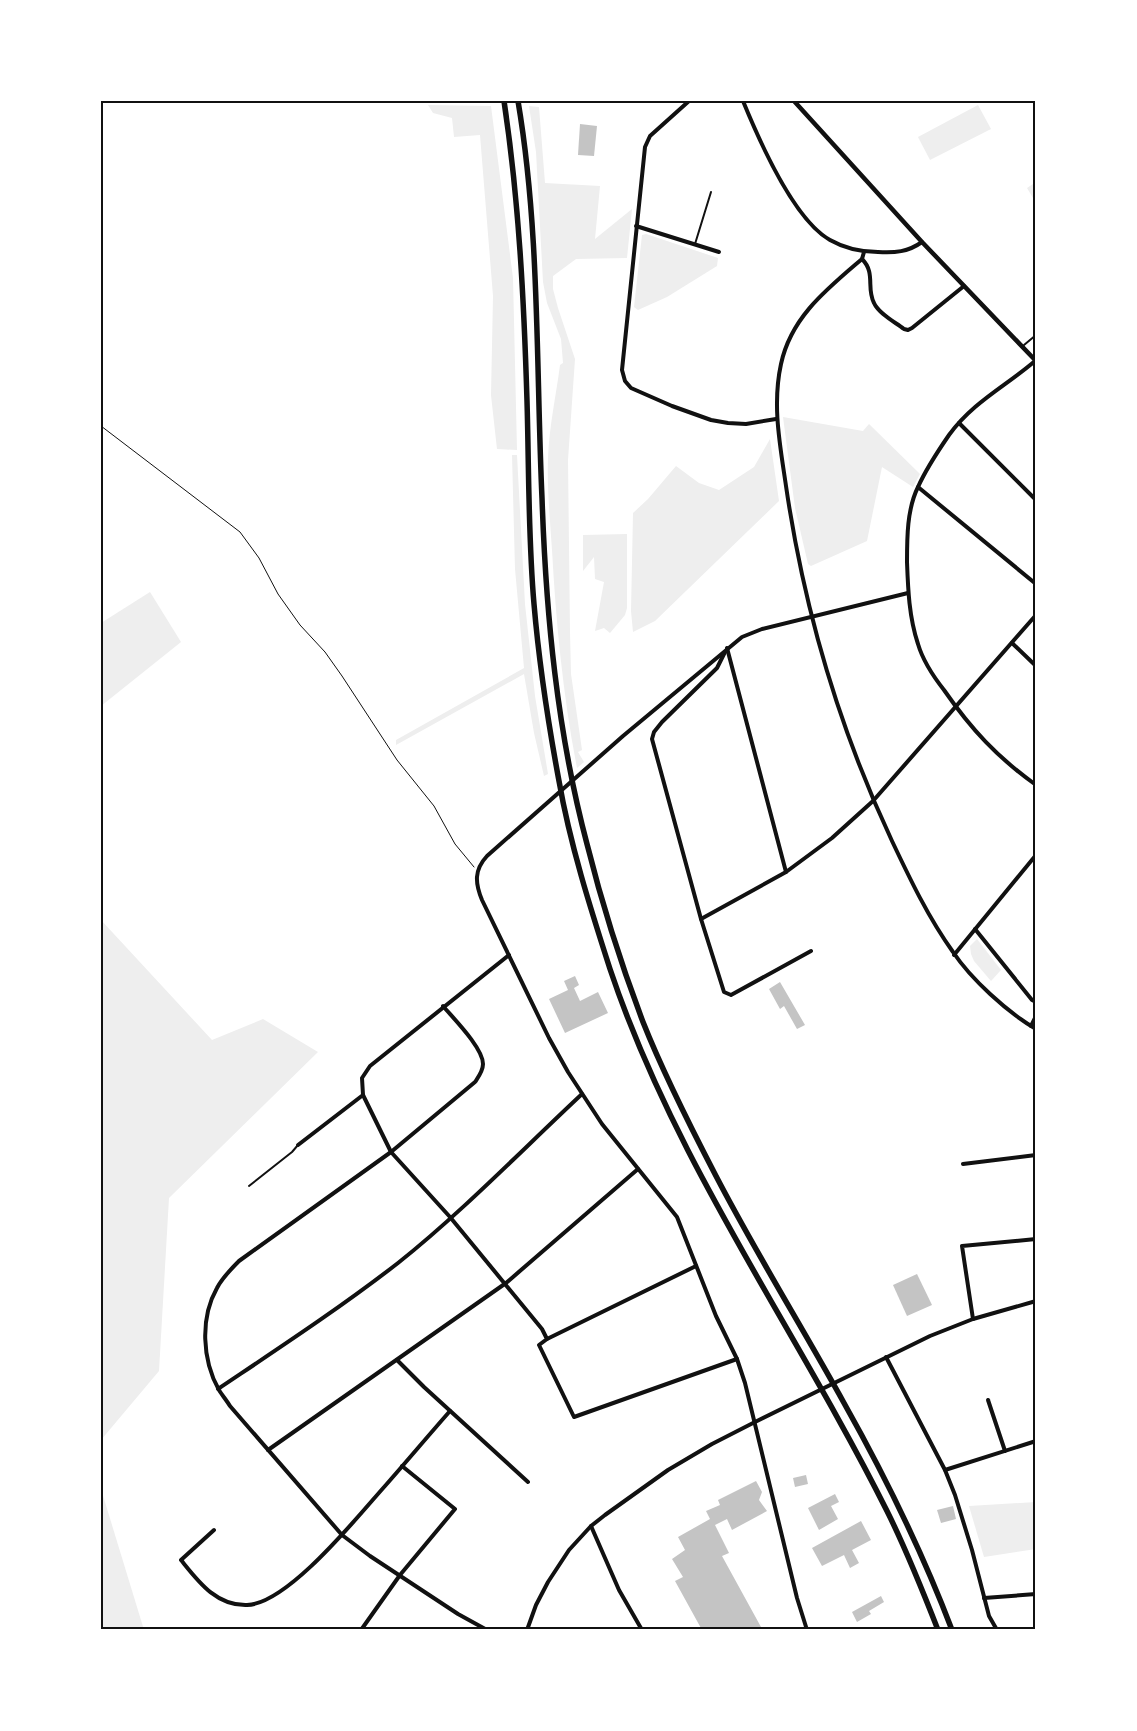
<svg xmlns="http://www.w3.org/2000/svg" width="1137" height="1731" font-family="'Crimson Pro',serif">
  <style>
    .green { fill: #eee }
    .building { fill: #c4c4c4 }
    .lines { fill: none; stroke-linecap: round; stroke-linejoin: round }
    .path { stroke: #111; stroke-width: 1 }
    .service { stroke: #111; stroke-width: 2 }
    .minor { stroke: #111; stroke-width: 4 }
    .tertiary { stroke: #111; stroke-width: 4.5 }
    .trunk { stroke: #111; stroke-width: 5.5 }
    .neatline { fill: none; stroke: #111; stroke-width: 2 }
  </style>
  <rect width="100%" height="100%" fill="#fff"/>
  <g class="green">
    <polygon points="428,105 491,106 513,278 517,450 497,449 491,395 493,296 480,135 454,137 452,118 433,113"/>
    <polygon points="978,105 991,129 930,160 918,137"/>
    <path d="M529,106L539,107L545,183L600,186L595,239L632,209L627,258L576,259L553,276V289L558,308L575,359L568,460L570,632L571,674L582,750L578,752L584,762L577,768C563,696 556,623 552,550C550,520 547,489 548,459C549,427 556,396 560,365L563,363L561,339L547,303L543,282L536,152Z"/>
    <polygon points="1036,182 1036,203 1027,188"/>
    <polygon points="646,234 718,258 717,266 667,297 638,310 634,307 642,235"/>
    <polygon points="783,417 863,431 869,424 920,474 913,487 882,467 867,541 811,566 808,564 795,508"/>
    <polygon points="770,439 779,501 655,621 633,632 631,611 633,513 648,499 676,466 699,483 719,490 754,467"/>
    <polygon points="512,455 517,455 525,604 535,696 548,774 544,776 534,733 524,674 396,745 396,740 524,668 515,569"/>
    <polygon points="627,534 627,608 625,615 610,633 604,628 595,631 604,582 595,579 594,557 583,571 583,535"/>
    <polygon points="150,592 181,642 101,706 101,623"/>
    <polygon points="101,920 212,1040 263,1019 318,1052 169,1198 159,1371 101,1440"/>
    <polygon points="977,939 1001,970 991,981 974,961 971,954 970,946"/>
    <polygon points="101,1489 144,1630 101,1630"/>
    <polygon points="1036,1502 1036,1549 984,1557 969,1506"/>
  </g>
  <g class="building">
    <polygon points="580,124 597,126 594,156 578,155"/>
    <polygon points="575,976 579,985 574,988 580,1001 598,992 608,1013 565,1033 549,999 568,990 564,981"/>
    <polygon points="780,982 805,1025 797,1029 784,1006 780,1009 769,989"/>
    <polygon points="917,1274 932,1305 907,1316 893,1285"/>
    <polygon points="806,1475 808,1484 795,1487 793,1478"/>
    <polygon points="756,1481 762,1492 759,1500 767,1511 732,1530 727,1519 715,1525 729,1553 722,1556 761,1627 756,1630 702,1630 675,1581 683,1577 672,1559 685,1550 678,1537 710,1519 706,1511 720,1505 718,1500"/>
    <polygon points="835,1494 839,1502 831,1506 838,1519 819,1530 808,1508"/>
    <polygon points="953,1506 956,1519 941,1523 937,1510"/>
    <polygon points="861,1521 871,1540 852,1550 859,1563 850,1568 844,1555 822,1566 812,1548"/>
    <polygon points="881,1596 884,1602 869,1611 871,1614 857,1622 852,1612"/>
  </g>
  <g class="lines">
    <polyline class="path" points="101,426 240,532 259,558 278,594 300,625 325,652 342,676 397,760 434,806 455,844 474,867"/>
    <g class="service">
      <polyline points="695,244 711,192"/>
      <polyline points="1024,345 1036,335"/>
      <polyline points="249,1186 292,1152 298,1145"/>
    </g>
    <g class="minor">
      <polyline points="689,101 650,136 645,147 622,370 625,381 631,388 672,406 711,420 728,423 746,424 776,419"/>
      <path d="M743,101C759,140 793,219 830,240C844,248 862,252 878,252C895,253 908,252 922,242"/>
      <polyline points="636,226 719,252"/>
      <path d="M864,252L862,259C827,289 791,317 781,364C772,405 780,445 786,486C804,609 839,728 892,841C910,879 928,917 953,952C971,979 1007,1012 1036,1029"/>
      <path d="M862,259C876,273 866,288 874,303C879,314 895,322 904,329L908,330L912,328L964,286"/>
      <path d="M1035,361C1006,386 973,402 949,435C938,451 926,469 918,487C907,509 907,538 907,562C908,589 909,617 918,644C923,661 933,676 944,690C971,729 997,757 1036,785"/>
      <polyline points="959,423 1036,500"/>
      <polyline points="918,487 1036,584"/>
      <polyline points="1012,643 1036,666"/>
      <polyline points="727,648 786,872"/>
      <polyline points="725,652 717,668 662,722 654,732 652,739 701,919 724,992 731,995 811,951"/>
      <polyline points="701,919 786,872 832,838 873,801 1036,615"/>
      <polyline points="975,929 1032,1000 1036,1002"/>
      <polyline points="509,955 370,1066 362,1078 363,1095 391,1152 450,1217 542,1329 547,1339 539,1345 574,1417 737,1359"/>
      <polyline points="954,955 1036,855"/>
      <path d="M443,1006C454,1019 483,1048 483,1064C483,1071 479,1076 475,1082L391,1152L239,1261C231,1269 222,1278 217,1288C200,1318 202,1360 219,1390C222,1395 227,1401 230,1406L342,1535L370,1556L458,1614L487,1630"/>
      <polyline points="1031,1026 1036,1016"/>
      <polyline points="298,1145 363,1095"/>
      <polyline points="963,1164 1036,1155"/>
      <polyline points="973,1319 962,1246 1036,1239"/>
      <polyline points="547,1339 696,1266"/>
      <polyline points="886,1357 945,1470 955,1495 972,1550 989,1616 997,1630"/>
      <polyline points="397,1360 424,1387 528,1482"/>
      <path d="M218,1389C279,1348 340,1308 398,1263C462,1212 522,1150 582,1094"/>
      <polyline points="988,1400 1005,1451"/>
      <polyline points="268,1450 506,1283 638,1169"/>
      <polyline points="945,1470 1036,1441"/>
      <polyline points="591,1526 619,1590 642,1630"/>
      <path d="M214,1530L181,1560C198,1581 216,1606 247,1605C288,1604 358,1516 385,1486C407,1461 428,1436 450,1411"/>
      <polyline points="984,1598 1036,1594"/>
      <polyline points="361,1630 400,1575 455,1509 402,1466"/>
      <polyline points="527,1630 536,1605 548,1582 569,1550 591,1526 605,1515 668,1470 712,1444 755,1422 930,1336 973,1319 1036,1301"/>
      <path d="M807,1630L797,1598L745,1383L737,1359L716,1316L677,1217L602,1124L568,1072L549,1038L482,900C475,883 474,870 487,856L623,736L742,637L762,629L908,593"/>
    </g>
    <polyline class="tertiary" points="794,101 922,242 1036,361"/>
    <g class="trunk">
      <path d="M504,101C519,201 524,301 527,401C529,468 528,536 534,604C539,663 548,722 559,781C570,844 590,907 610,969C675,1163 796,1329 887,1511C906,1549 922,1589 938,1630"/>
      <path d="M518,101C540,231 536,367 542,498C546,615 557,731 587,844C602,904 621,964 643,1022C664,1075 690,1126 716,1176C756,1253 802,1327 844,1403C885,1476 922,1551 952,1630"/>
    </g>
  </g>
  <rect width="1137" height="1731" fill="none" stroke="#ffffff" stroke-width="205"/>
  <rect x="102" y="102" width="932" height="1526" class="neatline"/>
</svg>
